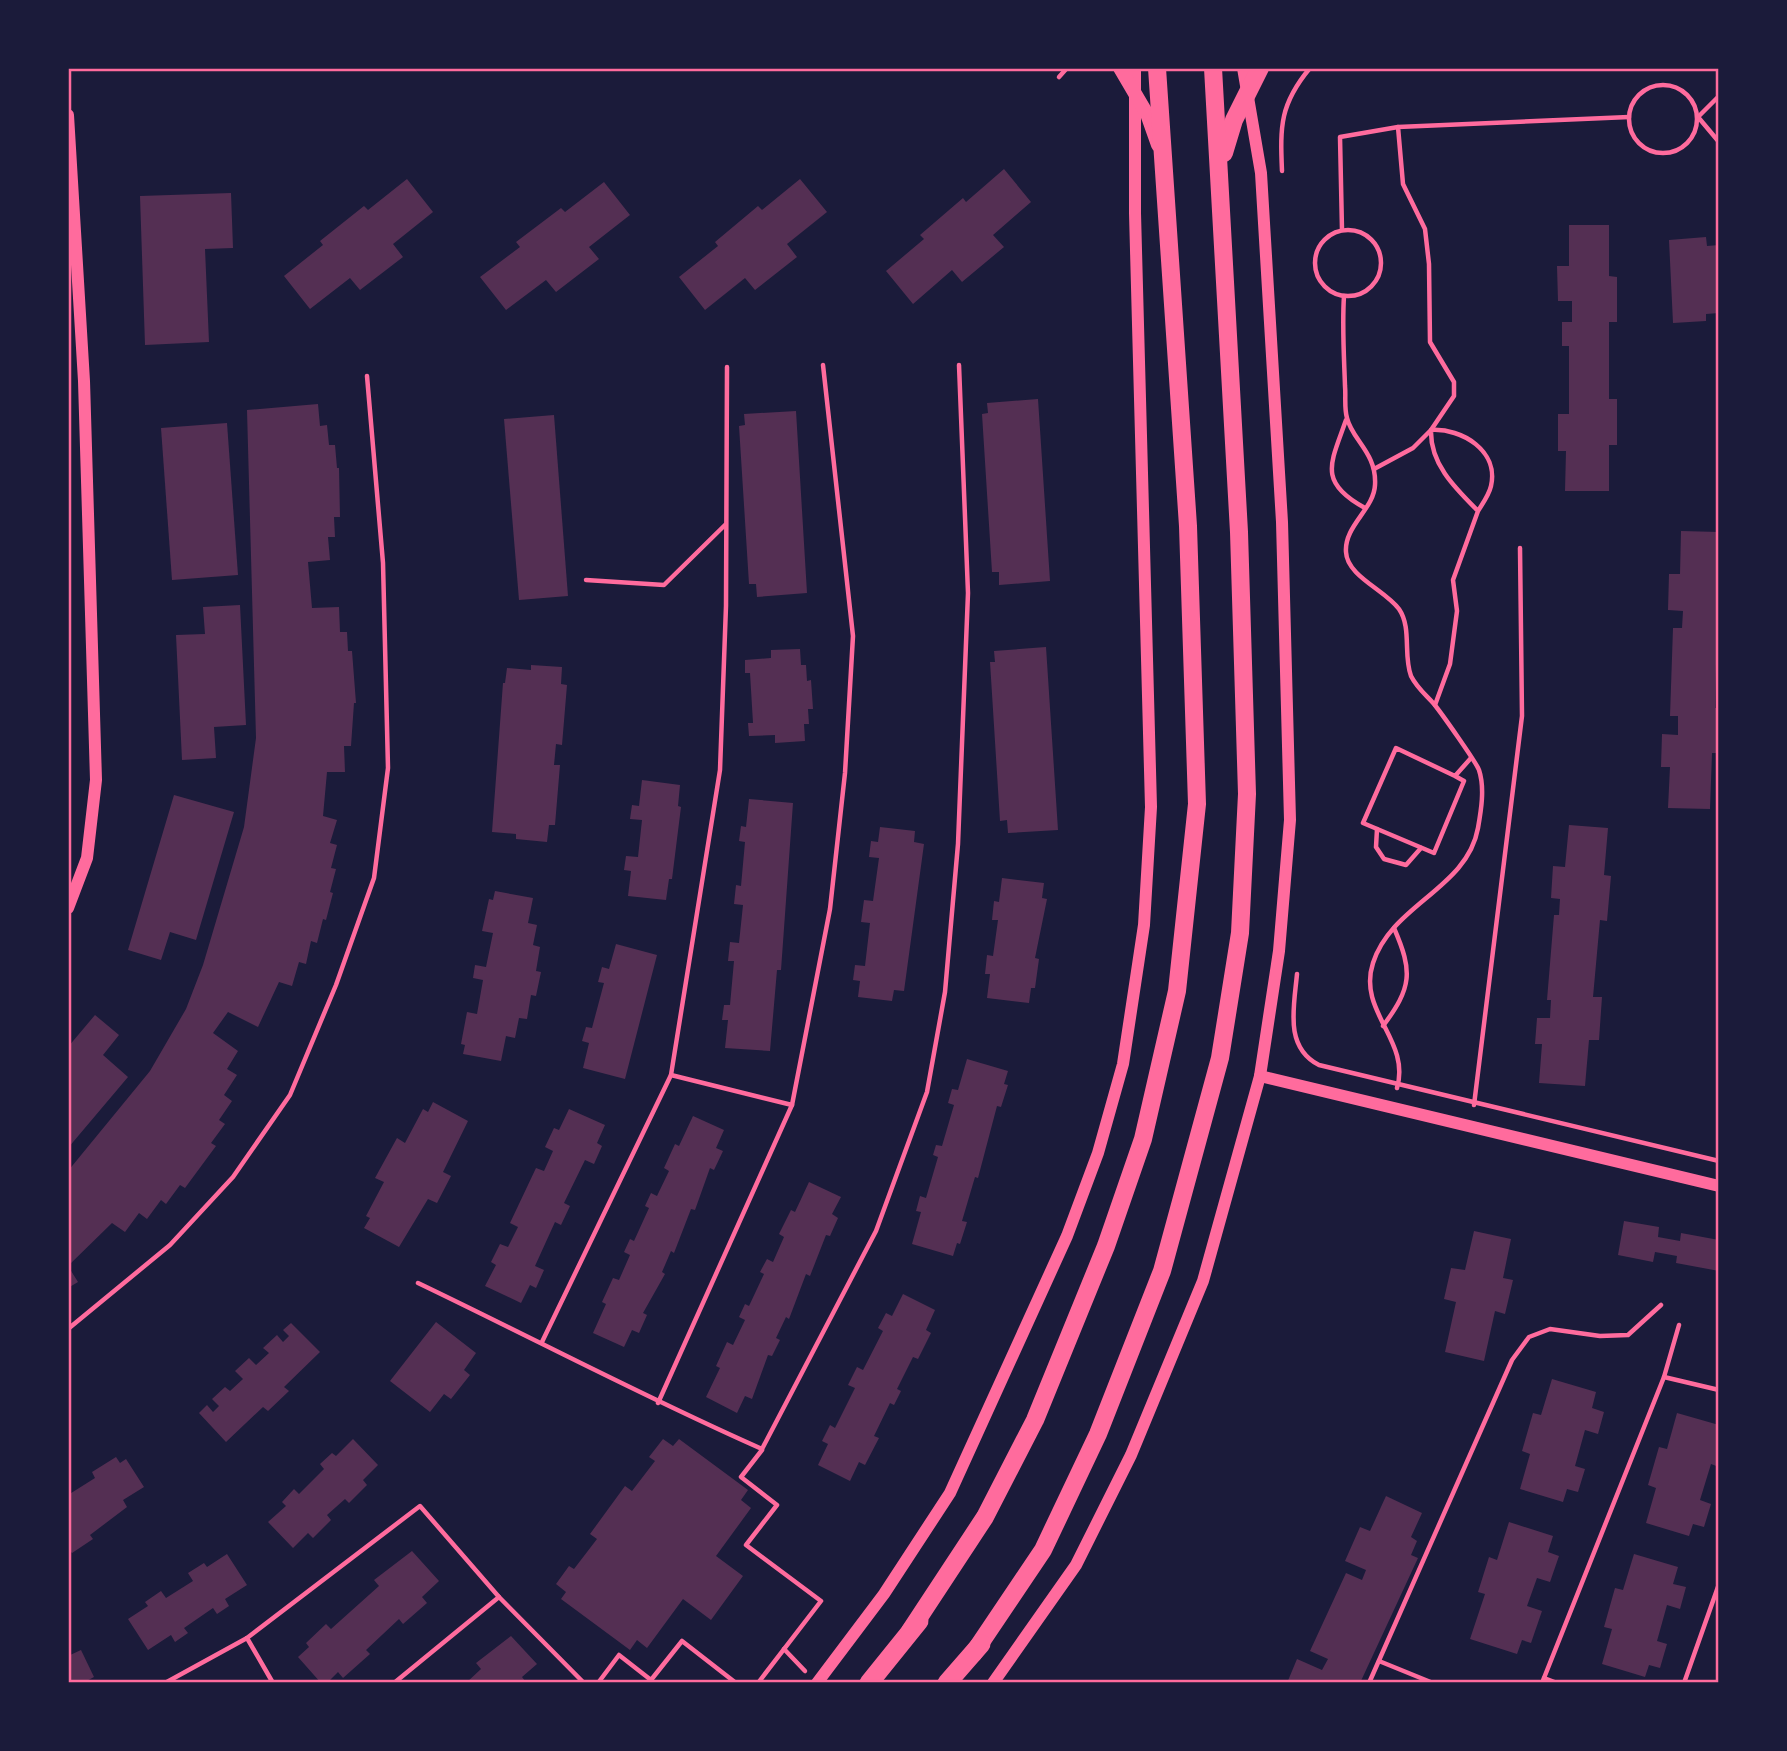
<svg xmlns="http://www.w3.org/2000/svg" width="1787" height="1751" font-family="Signika,sans-serif">
  <style>
    .building { fill: #542f53 }
    .lines { fill: none; stroke-linecap: round; stroke-linejoin: round }
    .path { stroke: #ff6b9d; stroke-width: 4.5 }
    .tertiary { stroke: #ff6b9d; stroke-width: 12 }
    .secondary { stroke: #ff6b9d; stroke-width: 14 }
    .primary { stroke: #ff6b9d; stroke-width: 18 }
    .trunk { stroke: #ff6b9d; stroke-width: 19 }
    .neatline { fill: none; stroke: #ff6b9d; stroke-width: 2.5 }
  </style>
  <rect width="100%" height="100%" fill="#1b1b3a"/>
  <g class="building">
    <polygon points="1004,169 1031,202 993,235 1004,247 962,282 952,270 913,304 886,271 924,239 920,235 963,198 966,202"/>
    <polygon points="407,179 433,212 393,244 403,257 360,290 350,278 310,309 284,276 323,245 320,241 364,206 368,210"/>
    <polygon points="800,179 827,212 787,244 797,257 755,290 745,278 705,310 679,277 718,246 715,242 758,206 762,210"/>
    <polygon points="604,182 630,215 589,247 599,259 556,292 546,280 506,310 480,277 520,247 516,242 561,208 565,212"/>
    <polygon points="231,193 233,248 205,249 209,342 145,345 140,196"/>
    <polygon points="1569,225 1609,225 1609,276 1617,277 1617,322 1609,322 1609,399 1617,399 1617,445 1609,445 1609,491 1565,491 1566,451 1558,451 1558,414 1569,414 1569,346 1562,346 1562,322 1572,322 1572,301 1558,301 1557,266 1569,266"/>
    <polygon points="1706,237 1707,246 1719,245 1719,313 1706,314 1706,321 1673,323 1669,240"/>
    <polygon points="1038,399 1050,581 999,585 999,572 992,572 982,414 988,413 987,403"/>
    <polygon points="318,404 320,426 327,425 329,445 335,445 337,468 339,468 340,517 334,517 335,537 328,537 330,560 308,562 312,608 339,607 340,632 347,632 348,651 352,651 356,703 354,703 351,746 344,746 345,772 327,772 323,816 337,820 330,843 337,845 331,868 336,869 330,892 333,893 326,920 323,919 317,943 311,941 306,964 299,962 292,986 279,982 258,1027 228,1012 213,1033 238,1051 227,1069 237,1075 224,1095 232,1101 219,1120 225,1124 211,1143 216,1146 185,1188 180,1185 166,1204 161,1200 147,1219 139,1213 125,1232 112,1223 68,1266 78,1282 68,1288 68,1171 150,1071 186,1009 203,965 244,827 256,738 247,410"/>
    <polygon points="796,411 807,593 757,597 756,584 749,584 739,426 745,425 744,414"/>
    <polygon points="554,415 568,596 519,600 504,419"/>
    <polygon points="227,423 238,575 172,580 161,428"/>
    <polygon points="1681,531 1719,532 1715,708 1719,708 1719,753 1712,753 1710,809 1668,808 1670,767 1661,767 1662,734 1678,735 1678,716 1670,716 1673,628 1682,628 1683,611 1668,610 1669,574 1680,574"/>
    <polygon points="240,605 246,725 214,727 216,758 182,760 176,635 205,634 203,607"/>
    <polygon points="1046,647 1058,830 1008,833 1007,820 1000,821 990,662 995,662 994,651"/>
    <polygon points="800,649 801,665 806,665 807,681 811,680 813,709 808,709 809,724 804,724 805,741 775,743 775,735 749,736 748,723 753,723 750,673 745,673 745,660 771,658 771,650"/>
    <polygon points="531,665 562,667 561,684 567,685 562,745 556,744 554,765 560,765 555,825 549,825 547,842 516,839 516,834 492,832 503,683 505,683 507,668 531,670"/>
    <polygon points="642,780 680,785 678,806 681,807 672,879 669,879 666,900 628,896 631,871 624,870 626,856 638,857 642,820 630,819 632,805 639,806"/>
    <polygon points="174,795 234,812 196,940 170,932 161,960 128,950"/>
    <polygon points="749,799 793,803 781,970 777,970 770,1051 725,1048 728,1020 722,1020 724,1005 730,1005 734,961 728,961 730,942 739,943 743,905 734,904 736,885 741,886 745,842 739,841 741,826 746,827"/>
    <polygon points="1569,825 1608,828 1604,875 1611,876 1607,921 1600,920 1593,997 1602,997 1599,1040 1589,1040 1585,1086 1539,1083 1542,1044 1535,1044 1537,1018 1550,1018 1551,1000 1547,1000 1554,915 1559,915 1560,899 1551,898 1553,866 1565,867"/>
    <polygon points="880,827 915,831 914,842 924,844 904,991 894,990 892,1001 858,997 860,981 853,980 855,965 865,966 870,923 861,922 864,900 873,901 879,858 869,857 871,841 878,842"/>
    <polygon points="1002,878 1044,883 1042,898 1047,899 1035,958 1039,959 1035,988 1031,988 1029,1003 987,998 990,974 985,974 987,955 993,956 998,920 992,920 994,901 999,902"/>
    <polygon points="495,891 533,898 528,923 537,925 533,945 540,947 536,971 541,972 536,996 531,995 527,1019 519,1018 515,1038 506,1036 501,1061 463,1054 465,1045 461,1044 467,1012 477,1014 483,980 473,978 475,965 486,967 493,933 482,931 489,899 493,900"/>
    <polygon points="616,944 657,955 625,1079 583,1068 589,1043 582,1041 586,1027 592,1028 604,983 598,982 602,967 609,969"/>
    <polygon points="95,1015 119,1035 103,1055 128,1077 68,1148 68,1047"/>
    <polygon points="967,1059 1008,1071 1004,1084 1008,1085 1001,1107 997,1106 978,1178 975,1177 962,1221 967,1222 960,1244 957,1243 953,1256 912,1244 921,1212 916,1211 920,1196 926,1198 938,1157 933,1155 936,1145 942,1146 954,1105 948,1103 952,1089 958,1090"/>
    <polygon points="433,1102 468,1121 443,1172 451,1176 437,1203 428,1199 399,1247 364,1228 370,1218 366,1216 384,1182 375,1178 397,1138 405,1143 423,1109 428,1112"/>
    <polygon points="569,1109 605,1125 597,1143 602,1146 594,1164 585,1160 564,1203 570,1206 561,1225 555,1222 535,1266 544,1270 536,1288 530,1285 521,1303 485,1286 496,1265 491,1262 500,1244 508,1247 518,1227 510,1223 536,1168 544,1171 553,1151 545,1147 554,1128 559,1130"/>
    <polygon points="693,1116 724,1130 716,1148 723,1151 714,1170 710,1168 695,1210 691,1209 674,1253 671,1251 662,1272 665,1274 643,1313 647,1315 639,1333 632,1330 624,1347 593,1333 606,1304 602,1302 613,1278 619,1280 630,1255 624,1252 630,1239 634,1241 649,1208 645,1206 651,1193 657,1196 669,1171 664,1168 675,1144 679,1146"/>
    <polygon points="809,1182 841,1197 832,1214 838,1218 830,1236 826,1235 810,1276 806,1274 789,1319 786,1317 776,1338 780,1340 772,1356 768,1355 752,1399 745,1396 737,1413 706,1397 720,1368 716,1366 727,1342 733,1345 745,1320 739,1317 745,1304 749,1306 764,1274 760,1272 767,1259 773,1262 784,1237 779,1234 791,1210 795,1212"/>
    <polygon points="1624,1221 1659,1227 1658,1237 1680,1241 1681,1233 1719,1240 1719,1271 1676,1263 1677,1256 1655,1252 1653,1262 1618,1255"/>
    <polygon points="1474,1231 1511,1239 1503,1278 1513,1280 1505,1314 1495,1311 1484,1361 1445,1352 1456,1302 1444,1299 1451,1268 1465,1270"/>
    <polygon points="903,1294 935,1310 926,1330 931,1333 918,1359 913,1357 897,1389 901,1391 894,1405 890,1403 874,1436 879,1438 865,1465 859,1462 850,1481 818,1465 828,1444 822,1441 830,1425 835,1428 855,1388 848,1385 857,1367 863,1370 883,1331 878,1328 886,1313 892,1316"/>
    <polygon points="436,1322 476,1353 464,1370 470,1375 451,1399 444,1394 430,1412 390,1381"/>
    <polygon points="291,1323 320,1352 284,1387 289,1391 268,1411 263,1407 226,1442 199,1413 207,1405 213,1412 219,1406 212,1399 225,1387 230,1391 243,1379 235,1371 249,1358 256,1365 269,1353 263,1348 277,1335 283,1342 289,1336 283,1330"/>
    <polygon points="1552,1379 1596,1392 1592,1408 1604,1412 1598,1434 1585,1430 1575,1466 1585,1469 1578,1492 1567,1489 1563,1502 1520,1489 1530,1454 1522,1451 1533,1413 1541,1415"/>
    <polygon points="1677,1413 1719,1425 1719,1467 1711,1464 1700,1500 1711,1504 1704,1527 1693,1524 1689,1536 1646,1523 1656,1488 1648,1485 1659,1447 1667,1449"/>
    <polygon points="353,1439 378,1465 363,1480 367,1485 349,1503 345,1499 327,1515 331,1520 313,1538 308,1533 293,1548 268,1522 286,1506 282,1502 294,1489 299,1494 324,1469 320,1464 332,1453 336,1456"/>
    <polygon points="663,1439 673,1446 679,1439 748,1490 741,1500 751,1508 716,1556 743,1576 711,1620 683,1599 647,1648 637,1640 630,1650 561,1599 566,1592 556,1584 569,1566 574,1569 597,1539 590,1534 625,1486 632,1491 655,1461 649,1457"/>
    <polygon points="116,1457 120,1463 126,1459 144,1487 123,1500 127,1507 90,1535 93,1539 72,1553 68,1549 68,1495 95,1478 92,1472"/>
    <polygon points="1386,1496 1422,1513 1411,1537 1417,1541 1411,1555 1418,1558 1360,1683 1287,1683 1297,1659 1322,1670 1328,1659 1310,1651 1346,1573 1362,1580 1366,1570 1345,1561 1360,1527 1370,1531"/>
    <polygon points="1509,1522 1553,1536 1548,1552 1559,1556 1550,1582 1537,1578 1527,1606 1542,1611 1531,1643 1522,1640 1517,1654 1470,1639 1485,1594 1478,1592 1489,1557 1497,1560"/>
    <polygon points="412,1551 439,1581 422,1597 427,1603 403,1624 399,1619 366,1650 370,1654 343,1678 338,1672 327,1683 321,1683 298,1657 309,1647 306,1643 326,1624 331,1629 379,1586 374,1580"/>
    <polygon points="227,1554 247,1585 225,1599 229,1606 217,1614 213,1608 184,1628 188,1633 175,1642 171,1635 148,1650 128,1619 148,1606 145,1602 161,1591 166,1598 193,1581 188,1573 204,1563 207,1567"/>
    <polygon points="1634,1554 1678,1567 1673,1584 1686,1587 1680,1609 1667,1605 1657,1641 1667,1644 1660,1668 1649,1665 1645,1677 1602,1664 1612,1629 1604,1627 1615,1588 1623,1590"/>
    <polygon points="511,1636 537,1664 522,1677 525,1681 466,1683 481,1669 476,1663"/>
    <polygon points="81,1650 94,1677 83,1683 68,1683 68,1656"/>
  </g>
  <g class="lines">
    <g class="path">
      <polyline points="1059,77 1067,68"/>
      <circle cx="1663" cy="119" r="34"/>
      <polyline points="1719,96 1698,117 1719,142"/>
      <path d="M1282,171C1280,126 1280,104 1310,68"/>
      <circle cx="1348" cy="263" r="33"/>
      <polyline points="1342,230 1340,137 1398,127"/>
      <path d="M1344,296C1342,326 1344,356 1345,386C1346,396 1344,408 1347,418C1352,440 1377,453 1375,485C1374,509 1344,526 1346,552C1347,576 1385,590 1399,609C1412,628 1403,655 1411,676C1417,688 1426,695 1434,704C1442,714 1476,762 1479,770C1485,788 1481,811 1478,828C1467,889 1392,904 1373,963C1357,1012 1411,1040 1397,1088"/>
      <path d="M1346,420C1331,463 1317,482 1365,508"/>
      <polyline points="1374,469 1413,448 1431,430 1454,396 1454,382 1430,342 1429,264 1425,229 1403,184 1398,127 1629,117"/>
      <polyline points="586,580 664,585 725,525"/>
      <path d="M1435,705L1450,664L1457,611L1453,580L1478,511C1455,488 1430,464 1431,430C1462,428 1499,451 1491,486C1489,495 1483,503 1478,511"/>
      <polyline points="1455,776 1396,748 1363,823 1434,853 1464,781 1455,776 1471,758"/>
      <polyline points="1377,829 1376,847 1384,859 1406,865 1421,848"/>
      <path d="M1297,974C1294,1007 1284,1047 1319,1065L1719,1161"/>
      <path d="M1383,1026C1412,987 1413,972 1394,928"/>
      <polyline points="671,1075 792,1105"/>
      <polyline points="1474,1105 1522,716 1520,548"/>
      <path d="M418,1283C533,1338 646,1398 762,1449L876,1231L927,1092L945,992L958,844L968,593L959,365"/>
      <polyline points="68,1329 170,1245 233,1177 290,1095 336,985 374,878 388,768 383,563 367,376"/>
      <polyline points="542,1342 671,1075 720,770 726,606 727,367"/>
      <polyline points="1664,1377 1719,1390"/>
      <polyline points="658,1403 792,1105 830,909 845,773 853,636 823,365"/>
      <polyline points="247,1638 273,1683"/>
      <polyline points="784,1649 805,1671"/>
      <polyline points="1379,1661 1433,1683"/>
      <polyline points="1544,1678 1557,1683"/>
      <polyline points="165,1683 247,1638 420,1506 499,1597 584,1683"/>
      <polyline points="394,1683 499,1597"/>
      <polyline points="598,1683 619,1655 651,1680 682,1641 736,1683"/>
      <polyline points="758,1683 821,1601 746,1545 777,1505 741,1477 762,1450"/>
      <polyline points="1369,1683 1512,1360 1529,1337 1550,1329 1600,1336 1628,1335 1661,1305"/>
      <polyline points="1542,1683 1664,1377 1679,1325"/>
      <polyline points="1684,1683 1719,1584"/>
    </g>
    <g class="tertiary">
      <polyline points="68,115 84,381 96,780 87,858 68,908"/>
      <polyline points="1260,1076 1719,1186"/>
      <polyline points="817,1683 884,1594 950,1493 1067,1236 1098,1153 1123,1064 1144,925 1151,807 1135,213 1135,68"/>
      <polyline points="993,1683 1076,1565 1131,1455 1203,1281 1260,1076 1279,951 1290,820 1282,522 1261,173 1243,68"/>
    </g>
    <polyline class="secondary" points="1120,68 1147,114 1158,145"/>
    <g class="primary">
      <polyline points="1224,153 1234,120 1260,68"/>
      <polyline points="910,1631 985,1517 1035,1420 1106,1246 1143,1139 1177,991 1197,804 1188,526 1157,68"/>
      <polyline points="973,1654 1043,1550 1098,1434 1162,1271 1220,1058 1240,933 1247,794 1239,532 1213,68"/>
    </g>
    <g class="trunk">
      <polyline points="869,1683 919,1621"/>
      <polyline points="947,1683 981,1644"/>
    </g>
  </g>
  <rect width="1787" height="1751" fill="none" stroke="#1b1b3a" stroke-width="140"/>
  <rect x="70" y="70" width="1647" height="1611" class="neatline"/>
</svg>
